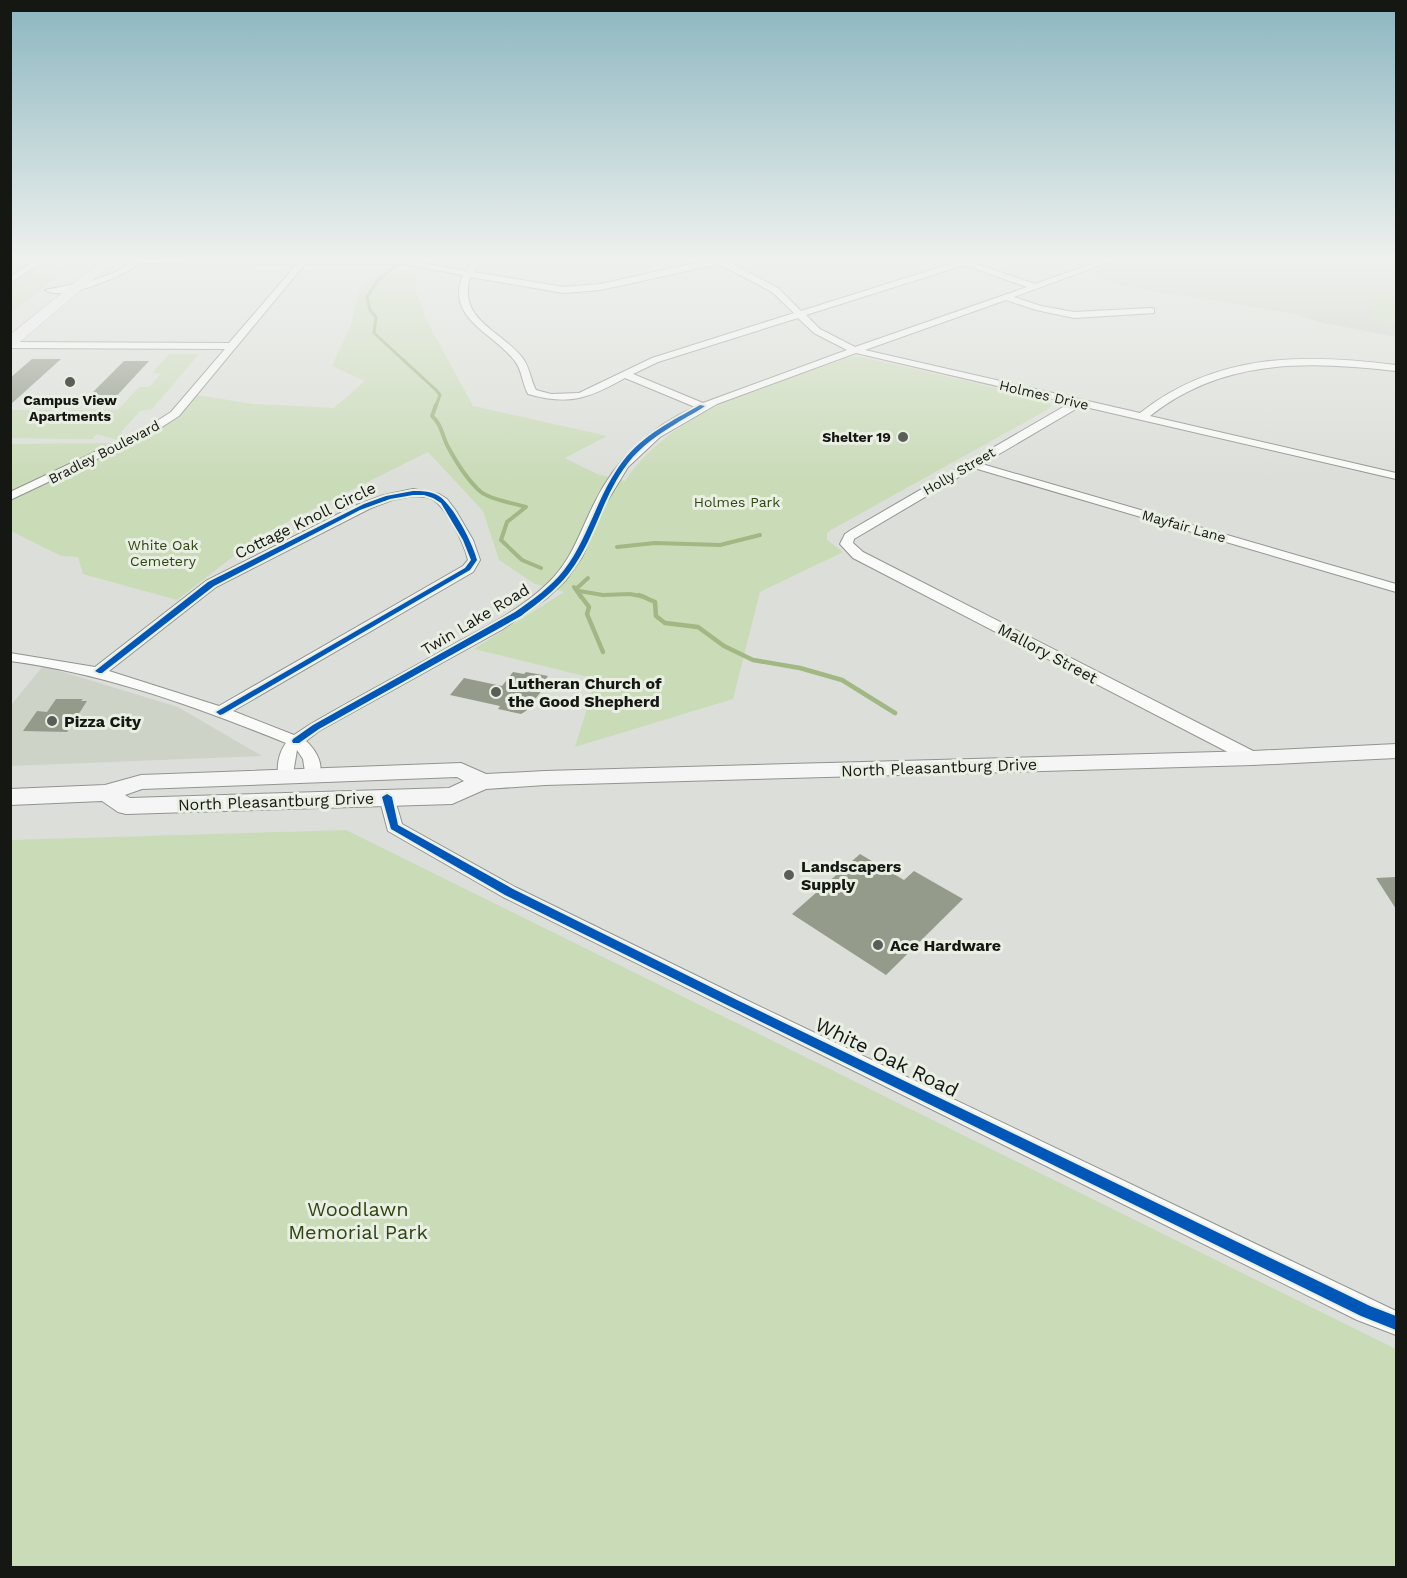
<svg xmlns="http://www.w3.org/2000/svg" width="1407" height="1578" font-family="'Work Sans',sans-serif">
  <style>
    .built { fill: #cdd4c7 }
    .green { fill: #cadbb8 }
    .lines { fill: none; stroke-linecap: round; stroke-linejoin: round }
    .stream-far2 { stroke: #a1b884; stroke-width: 3 }
    .stream-far1 { stroke: #a1b884; stroke-width: 4 }
    .stream { stroke: #a1b884; stroke-width: 4.5 }
    .building { fill: #949b8b }
    .street-casing { stroke: #91948f; stroke-width: 2 }
    .secondary-casing { stroke: #91948f; stroke-width: 2 }
    .primary-casing { stroke: #b4b0b5; stroke-width: 1 }
    .street { fill: #fafaf9; fill-rule: evenodd }
    .secondary { fill: #f6f5f6; fill-rule: evenodd }
    .primary { fill: #f1eef2; fill-rule: evenodd }
    .cycleway-casing { stroke: #e9efe3; stroke-width: 4 }
    .cycleway { fill: #0057b8; fill-rule: evenodd }
    .poi-dot { fill: #5b5d58; stroke: #e9efe3; stroke-width: 2 }
    .labels { text-anchor: middle; stroke-width: 6; stroke-linejoin: round; paint-order: stroke }
    .far-street-label { font-size: 14px; fill: #151713; stroke: #e9efe3 }
    .far-poi-label { font-size: 14px; font-weight: bold; fill: #151713; stroke: #e9efe3 }
    .far-park-label { font-size: 14px; fill: #314511; stroke: #e9efe3 }
    .street-label { font-size: 16px; fill: #151713; stroke: #e9efe3 }
    .poi-label { font-size: 16px; font-weight: bold; fill: #151713; stroke: #e9efe3; text-anchor: start }
    .near-street-label { font-size: 20px; fill: #151713; stroke: #e9efe3 }
    .near-park-label { font-size: 20px; fill: #314511; stroke: #e9efe3 }
  </style>
  <rect width="100%" height="100%" fill="#dcdfd9"/>
  <g class="built">
    <polygon points="11,259 79,259 11,313"/>
    <polygon points="1122,259 1396,259 1396,337 1318,322 1296,314 1122,286 1089,273"/>
    <polygon points="43,666 178,707 262,756 11,766 11,705"/>
  </g>
  <g class="green">
    <polygon points="1317,259 1373,259 1369,269 1316,261"/>
    <polygon points="50,261 72,262 11,311 11,287"/>
    <path d="M390,267L418,271L415,288L428,323L473,406L607,436L565,458L597,474L625,481C675,407 771,385 851,357H862L1044,399L1052,405L1047,410L831,530L827,533V540L843,552L760,592L733,699L575,747L596,679L474,649L564,592L535,584L499,560L483,511L428,452L261,535L177,600L83,574L78,557L61,556L11,531L10,444L124,443L196,395L253,404L334,408L365,381L332,366L351,324L360,288Z"/>
    <polygon points="1376,293 1396,296 1396,324 1369,320"/>
    <polygon points="169,354 199,354 152,409 140,411 121,432 122,435 127,437 121,441 97,434 92,439 11,438 11,410 118,410 139,387 149,387 161,374 152,373"/>
    <polygon points="346,830 1396,1349 1396,1567 11,1567 11,840"/>
  </g>
  <g class="lines">
    <polyline class="stream-far2" points="398,264 378,280 367,297 370,310 376,317 374,333 436,390 440,395 436,406"/>
    <g class="stream-far1">
      <path d="M436,405L432,416C441,424 442,434 447,445C455,460 467,480 481,492C491,500 513,503 526,507L507,522L501,540L522,560L541,568"/>
      <polyline points="617,547 655,543 720,545 760,535"/>
      <polyline points="574,587 581,597"/>
      <polyline points="576,589 588,578"/>
      <polyline points="579,591 603,595 630,594 645,597"/>
    </g>
    <g class="stream">
      <polyline points="580,595 589,607 587,614 603,652"/>
      <polyline points="639,595 655,602 656,616 665,623 698,627 724,646 753,660 800,668 842,680 895,713"/>
    </g>
  </g>
  <g class="building">
    <polygon points="32,359 61,359 10,405 10,378"/>
    <polygon points="124,361 149,361 111,402 83,402"/>
    <polygon points="513,672 524,674 526,672 548,676 546,679 550,680 526,711 521,714 498,709 500,706 450,695 464,678 502,686"/>
    <polygon points="56,699 83,699 81,701 87,701 67,732 23,731 37,711 47,712"/>
    <polygon points="860,854 904,880 914,871 963,899 886,975 792,914"/>
    <polygon points="1396,877 1396,909 1376,878"/>
  </g>
  <g class="lines">
    <g class="street-casing">
      <g id="street">
        <polygon points="38,259 47,259 10,283 10,277"/>
        <path d="M136,259L404,260L466,271L475,259H483L473,272L564,287L600,284L713,259H723L778,288L801,311L956,262L951,259H962L1035,284L1106,259H1117L1014,297L1041,306L1074,312L1151,308L1154,309V313L1074,318L1036,310L1006,300L865,350L1140,413C1216,353 1304,353 1396,365V371C1308,361 1223,358 1150,416L1396,473V479L1081,406L982,464L1396,584V592L974,468L854,539L853,543L863,552L1259,754L1261,758L1259,762H1247L853,558L840,544L845,534L851,530L1070,403L856,353L717,404L660,437L628,467L606,503L582,557L566,580L547,598L503,629L319,731L306,741C316,750 325,765 318,778H306L303,759L297,750L292,780H280C275,769 279,752 286,743C196,707 107,674 10,661V653L95,667L206,581L354,506L384,495L413,489L439,494L447,499L456,511L473,540L480,560L473,572L233,711L294,735L309,725C357,697 407,671 456,643C488,626 521,609 547,584C572,561 580,531 595,502C616,459 651,427 695,407L625,378C590,398 569,406 528,394C522,383 522,369 514,360C492,332 445,318 463,275L404,264H305L179,416L154,432L10,500V492L146,428L171,412L225,349L10,348V342L229,343L297,264L140,263C124,276 63,302 45,290L95,280L118,271ZM719,264L772,292L794,313L652,358L579,393L551,394L536,390C530,379 530,366 521,356C498,329 458,319 470,277L564,293L600,290ZM964,265L1027,287L855,347L820,329L806,315ZM798,318L814,333L847,350L703,403L633,374L658,362ZM413,496C420,497 426,496 432,499C447,508 464,543 468,560L463,566L219,706L109,671L216,587L371,508L392,500Z"/>
        <polygon points="387,791 393,793 402,824 515,887 740,997 1396,1311 1396,1335 1357,1320 503,897 388,831 379,797 381,793"/>
      </g>
    </g>
    <g class="secondary-casing">
      <path id="secondary" d="M1396,744V758L1253,765L545,785L486,789L452,804L126,814L118,812L102,801L10,805V789L105,785L141,775L461,763L486,774L545,771L1253,751ZM457,777L464,781L449,788L130,798L125,795L142,789Z"/>
    </g>
    <g class="primary-casing">
      <polygon id="primary" points="104,259 117,259 15,346 10,347 10,335"/>
    </g>
    <use href="#street" class="street"/>
    <use href="#secondary" class="secondary"/>
    <use href="#primary" class="primary"/>
    <g class="cycleway-casing">
      <g id="cycleway">
        <path d="M700,405L705,406C697,412 686,417 677,423C659,434 641,446 628,463C602,496 595,540 569,573C556,590 538,603 521,616L319,729L299,743H293L292,741L293,739L313,725L515,612C532,600 551,587 564,570C589,538 597,495 623,461C643,435 672,421 700,405Z"/>
        <path d="M413,491C421,491 430,491 437,495C452,502 473,544 477,560L470,570L223,714L220,715L216,712L465,568L471,560L463,540L441,503L433,498L424,495H413L390,499L360,510L214,586L102,673H99L95,671L208,582L364,504L386,496Z"/>
        <polygon points="387,794 392,797 398,825 513,889 737,1000 1370,1306 1396,1316 1396,1330 1361,1316 729,1006 505,895 391,829 382,797"/>
      </g>
    </g>
    <use href="#cycleway" class="cycleway"/>
  </g>
  <linearGradient id="sky" x2="0" y2="1"><stop stop-color="#8bb6c0"/><stop offset="0.54" stop-color="#eff1ee"/><stop offset="1" stop-color="#eff1ee" stop-opacity="0"/></linearGradient>
  <rect width="1407" height="480" fill="url(#sky)"/>
  <g class="poi-dot">
    <circle cx="70" cy="382" r="6"/>
    <circle cx="903" cy="437" r="6"/>
    <circle cx="496" cy="692" r="6"/>
    <circle cx="52" cy="721" r="6"/>
    <circle cx="789" cy="875" r="6"/>
    <circle cx="878" cy="945" r="6"/>
  </g>
  <g class="labels">
    <g class="far-street-label">
      <text transform="translate(1044 395) rotate(13)" y="5">Holmes Drive</text>
      <text transform="translate(104 452) rotate(-27)" y="5">Bradley Boulevard</text>
      <text transform="translate(959 471) rotate(-30)" y="5">Holly Street</text>
      <text transform="translate(1184 526) rotate(16)" y="5">Mayfair Lane</text>
    </g>
    <g class="far-poi-label">
      <text x="70" y="405">Campus View<tspan x="70" dy="16">Apartments</tspan></text>
      <text x="891" y="442" text-anchor="end">Shelter 19</text>
    </g>
    <g class="far-park-label">
      <text x="737" y="507">Holmes Park</text>
      <text x="163" y="550">White Oak<tspan x="163" dy="16">Cemetery</tspan></text>
    </g>
    <g class="street-label">
      <text transform="translate(305 520) rotate(-26)" y="6">Cottage Knoll Circle</text>
      <text transform="translate(475 619) rotate(-31)" y="6">Twin Lake Road</text>
      <text transform="translate(1048 653) rotate(28)" y="6">Mallory Street</text>
      <text transform="translate(939 767) rotate(-2)" y="6">North Pleasantburg Drive</text>
      <text transform="translate(276 801) rotate(-2)" y="6">North Pleasantburg Drive</text>
    </g>
    <g class="poi-label">
      <text x="508" y="689">Lutheran Church of<tspan x="508" dy="18">the Good Shepherd</tspan></text>
      <text x="64" y="727">Pizza City</text>
      <text x="801" y="872">Landscapers<tspan x="801" dy="18">Supply</tspan></text>
      <text x="890" y="951">Ace Hardware</text>
    </g>
    <g class="near-street-label">
      <text transform="translate(887 1057) rotate(26)" y="7">White Oak Road</text>
    </g>
    <g class="near-park-label">
      <text x="358" y="1216">Woodlawn<tspan x="358" dy="23">Memorial Park</tspan></text>
    </g>
  </g>
  <rect width="1407" height="1578" fill="none" stroke="#151713" stroke-width="24"/>
</svg>
